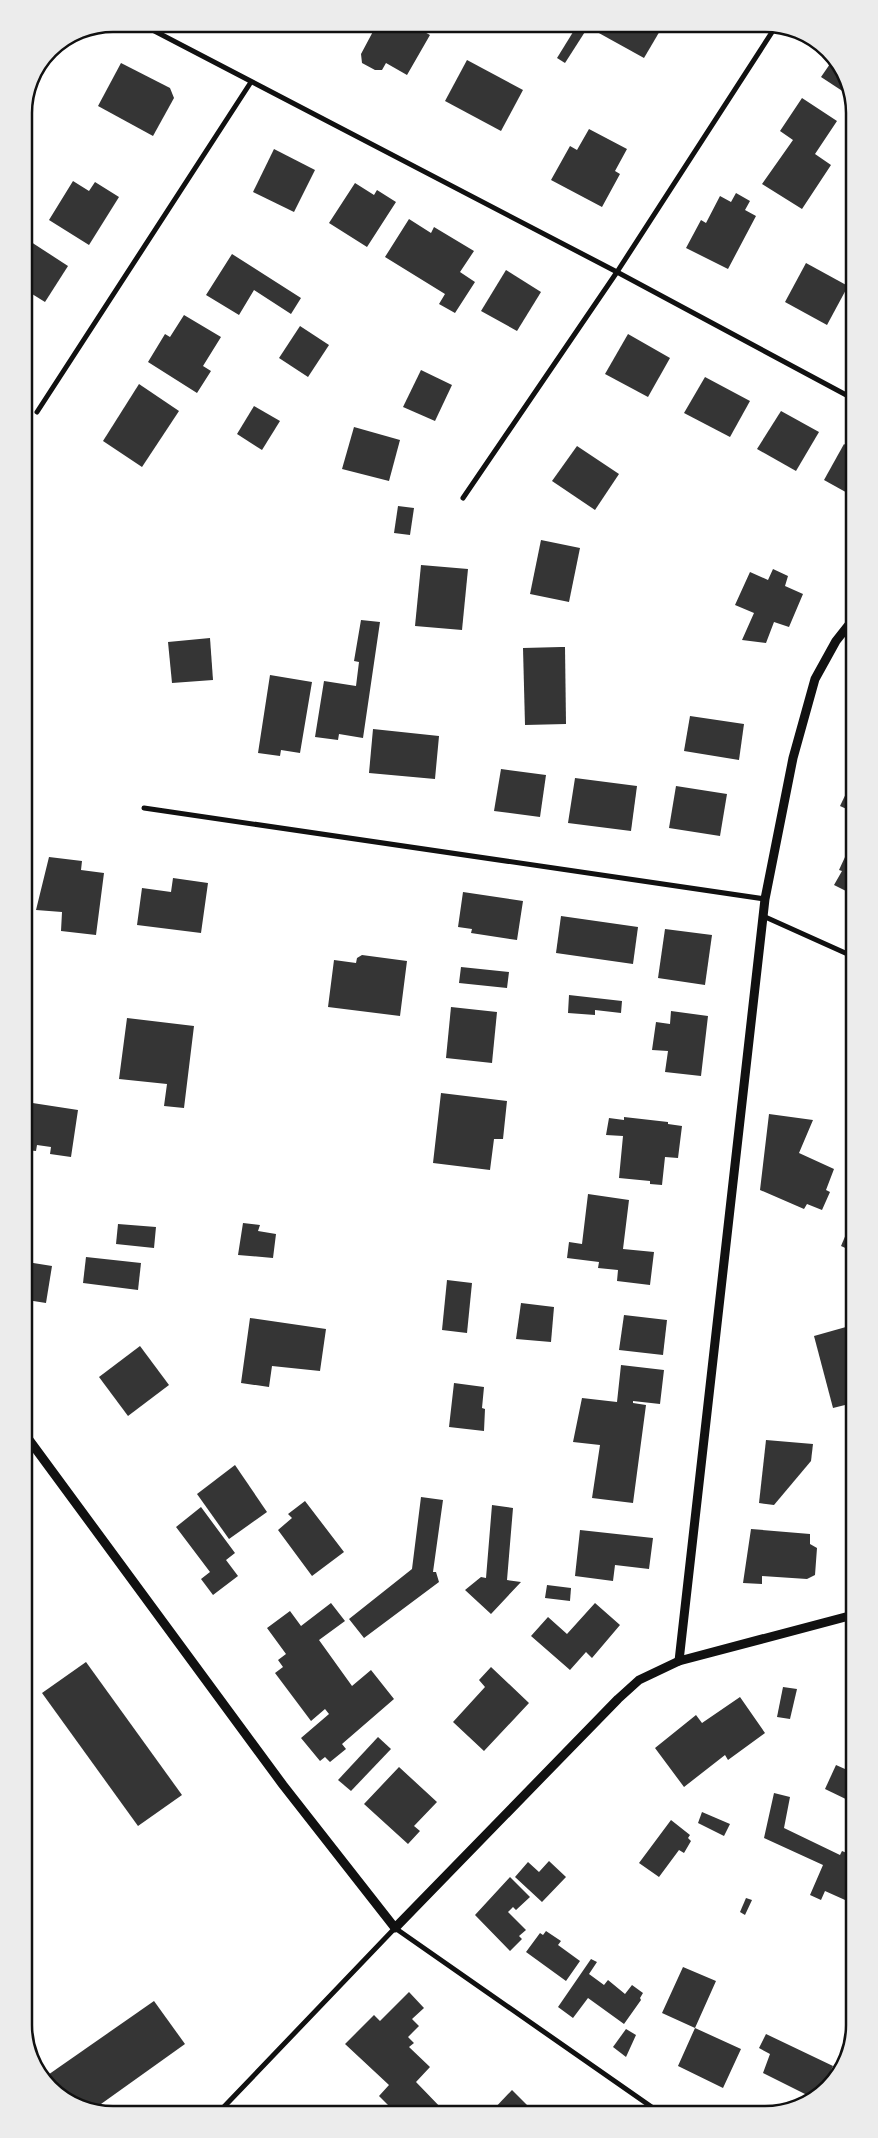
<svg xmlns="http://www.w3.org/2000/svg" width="878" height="2138" font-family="'IBM Plex Sans',sans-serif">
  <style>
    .building { fill: #353535 }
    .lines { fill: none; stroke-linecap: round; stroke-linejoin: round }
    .minor { stroke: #111; stroke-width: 5 }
    .tertiary { stroke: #111; stroke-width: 9 }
    .rim { fill: none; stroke: #111; stroke-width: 2.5 }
  </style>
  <rect width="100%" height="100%" fill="#fff"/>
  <g class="building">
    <polygon points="377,24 410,24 430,35 407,75 386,63 382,70 375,70 362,63 361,54"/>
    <polygon points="578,24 590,24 565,63 557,58"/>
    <polygon points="601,24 664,24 644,58 597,32"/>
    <polygon points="467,60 523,90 501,131 445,101"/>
    <polygon points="832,61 850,85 850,96 821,77"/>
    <polygon points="121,63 170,88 174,98 153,136 98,106"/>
    <polygon points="802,98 837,121 815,154 831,165 802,209 762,184 793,140 780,131"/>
    <polygon points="589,129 627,149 615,171 620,174 602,207 551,180 570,146 577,150"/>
    <polygon points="274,149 315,170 294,212 253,192"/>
    <polygon points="73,181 89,191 95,182 119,197 89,245 49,220"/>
    <polygon points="355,183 374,195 377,190 396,202 367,247 329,223"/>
    <polygon points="736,193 750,201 745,210 756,216 728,269 686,248 701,220 706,223 720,196 731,202"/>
    <polygon points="409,219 431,233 434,227 474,251 460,272 475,282 455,313 439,304 445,294 385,257"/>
    <polygon points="28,240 68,266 45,302 24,289 24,246"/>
    <polygon points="232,254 301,298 291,314 254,290 239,315 206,295"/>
    <polygon points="806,263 848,286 827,325 785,302"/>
    <polygon points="506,270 541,292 517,331 481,311"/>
    <polygon points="184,315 221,337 203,366 211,371 197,393 148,362 165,334 170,337"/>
    <polygon points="300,326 329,345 308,377 279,358"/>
    <polygon points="628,334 670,358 648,397 605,374"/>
    <polygon points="421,370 452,385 435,421 403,407"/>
    <polygon points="705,377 750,401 730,437 684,413"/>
    <polygon points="139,384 179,411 142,467 103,441"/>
    <polygon points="254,406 280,421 262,450 237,434"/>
    <polygon points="781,411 819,432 796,471 757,449"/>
    <polygon points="354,427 400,440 389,481 342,469"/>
    <polygon points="844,444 850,448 851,495 824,480"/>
    <polygon points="577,446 619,474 595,510 552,481"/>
    <polygon points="398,506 414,508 410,535 394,533"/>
    <polygon points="541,540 580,548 569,602 530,594"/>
    <polygon points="421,565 468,569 462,630 415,626"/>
    <polygon points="773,569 788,576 785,586 803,594 789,627 774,622 766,643 742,640 754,613 735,605 750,572 768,580"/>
    <polygon points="361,620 380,622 363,738 339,734 338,740 315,737 324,681 356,686 359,662 354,661"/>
    <polygon points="210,638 213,680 172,683 168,642"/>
    <polygon points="561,647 565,647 566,724 525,725 523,648"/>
    <polygon points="270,675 312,682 300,753 281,750 280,756 258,753"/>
    <polygon points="690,716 744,724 739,760 684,751"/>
    <polygon points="373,729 439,736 435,779 369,773"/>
    <polygon points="501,769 546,775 540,817 494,811"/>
    <polygon points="575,778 637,786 631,831 568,823"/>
    <polygon points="851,783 851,811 840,806"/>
    <polygon points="676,786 727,794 720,836 669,828"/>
    <polygon points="851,844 851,864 852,894 834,885 842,871 839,870"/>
    <polygon points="49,857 82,861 81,870 104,873 96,935 61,931 62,912 36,910"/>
    <polygon points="173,878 208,883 201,933 137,925 142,888 171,892"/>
    <polygon points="463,892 523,901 517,940 471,933 472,929 458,927"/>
    <polygon points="561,916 638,927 633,964 556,953"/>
    <polygon points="665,929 712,935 705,985 658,978"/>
    <polygon points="362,955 407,961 400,1016 328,1007 334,960 356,963 357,958"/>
    <polygon points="461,967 509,972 507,988 459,983"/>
    <polygon points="569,995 622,1001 621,1013 595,1010 595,1015 568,1013"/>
    <polygon points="451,1007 497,1012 492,1063 446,1058"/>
    <polygon points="671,1011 708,1016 701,1076 665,1072 668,1051 652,1050 656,1022 670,1024"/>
    <polygon points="127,1018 194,1026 184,1108 164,1106 167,1084 119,1079"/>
    <polygon points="441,1093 507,1101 503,1139 494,1139 490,1170 433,1163"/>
    <polygon points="26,1102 78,1110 71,1157 50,1154 51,1147 37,1145 36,1151 26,1150"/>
    <polygon points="769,1114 813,1120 799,1153 834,1169 826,1190 830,1192 822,1210 807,1204 804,1209 760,1190"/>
    <polygon points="624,1117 668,1122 668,1124 682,1126 678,1158 665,1157 662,1185 650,1184 650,1181 619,1178 623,1136 606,1135 609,1118 624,1120"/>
    <polygon points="588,1194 629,1200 623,1249 654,1252 650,1285 617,1281 618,1270 598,1268 599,1262 567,1258 569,1242 582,1244"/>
    <polygon points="852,1220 852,1251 841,1246"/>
    <polygon points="243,1223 260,1225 258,1231 276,1234 273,1258 238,1255"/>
    <polygon points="118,1224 156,1227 154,1248 116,1244"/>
    <polygon points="86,1257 141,1263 138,1290 83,1283"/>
    <polygon points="27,1262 52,1266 46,1303 27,1300"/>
    <polygon points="447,1280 472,1283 467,1333 442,1330"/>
    <polygon points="521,1303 554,1307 551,1342 516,1339"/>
    <polygon points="624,1315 667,1320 663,1355 619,1350"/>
    <polygon points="250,1318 326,1329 320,1371 272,1366 269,1387 241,1383"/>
    <polygon points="853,1325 853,1403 833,1408 814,1336"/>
    <polygon points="140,1346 169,1385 128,1416 99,1377"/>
    <polygon points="621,1365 664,1370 660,1404 633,1401 633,1403 646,1405 633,1503 592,1498 600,1445 573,1442 582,1398 617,1402"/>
    <polygon points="454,1383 484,1387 482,1408 485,1409 484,1431 449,1427"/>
    <polygon points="766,1440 813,1444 811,1461 774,1505 759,1503"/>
    <polygon points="235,1465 267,1512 229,1539 197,1494"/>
    <polygon points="421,1497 443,1500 433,1572 436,1572 439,1582 364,1638 349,1619 412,1569"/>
    <polygon points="305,1501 344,1552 312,1576 278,1530 292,1518 288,1514"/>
    <polygon points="492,1505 513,1508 507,1580 521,1582 491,1614 465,1590 481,1577 486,1578"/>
    <polygon points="201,1507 235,1553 226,1560 238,1576 213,1595 201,1579 210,1572 176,1527"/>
    <polygon points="751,1529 810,1534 810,1544 817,1548 815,1575 807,1579 762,1576 762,1584 743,1583"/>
    <polygon points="580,1530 653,1538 649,1569 615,1565 613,1581 575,1576"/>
    <polygon points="547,1585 571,1588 570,1601 545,1598"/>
    <polygon points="331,1603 345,1621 319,1640 352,1686 371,1670 394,1699 342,1744 346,1749 330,1762 325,1757 320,1761 301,1738 329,1714 325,1709 311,1721 275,1673 283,1667 278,1660 286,1654 267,1628 290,1611 301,1626"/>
    <polygon points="595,1603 620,1625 592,1658 586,1652 570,1670 531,1636 548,1617 567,1634"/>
    <polygon points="86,1662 182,1795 138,1826 42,1693"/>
    <polygon points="491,1667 529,1703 484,1751 453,1722 485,1687 479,1680"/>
    <polygon points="783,1687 797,1689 790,1719 777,1717"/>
    <polygon points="740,1697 765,1733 728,1760 725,1755 684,1787 655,1748 696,1715 702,1723"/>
    <polygon points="378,1737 391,1749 351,1791 338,1780"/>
    <polygon points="836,1765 854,1773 854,1803 825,1789"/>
    <polygon points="399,1767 437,1802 414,1826 420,1831 408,1844 364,1804"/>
    <polygon points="774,1793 790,1797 784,1828 840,1855 842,1851 854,1856 854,1904 825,1891 821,1900 810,1895 823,1865 764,1838"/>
    <polygon points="702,1812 730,1824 724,1836 698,1823"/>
    <polygon points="671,1820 690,1835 688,1838 691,1841 684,1853 679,1850 659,1877 639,1863"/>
    <polygon points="549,1861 566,1877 542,1902 515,1877 528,1862 539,1872"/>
    <polygon points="510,1877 530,1897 516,1910 513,1907 508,1912 526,1930 519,1936 522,1939 510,1951 475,1915"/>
    <polygon points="746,1898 752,1900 745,1915 740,1912"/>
    <polygon points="546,1931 561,1941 558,1945 580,1961 566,1981 526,1952 540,1933 543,1935"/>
    <polygon points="591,1959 597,1962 589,1974 604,1985 608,1980 625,1994 632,1985 643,1993 640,1998 641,2000 624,2024 588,1998 573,2018 558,2007"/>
    <polygon points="683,1967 716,1981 695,2028 741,2049 723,2088 678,2066 695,2028 662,2013"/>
    <polygon points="409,1992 424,2008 412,2019 419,2026 408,2037 414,2043 409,2047 430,2067 416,2082 445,2112 395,2112 379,2096 389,2085 345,2044 374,2015 380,2021"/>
    <polygon points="154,2001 185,2044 94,2109 59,2095 45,2077"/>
    <polygon points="626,2029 636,2035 626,2057 613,2047"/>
    <polygon points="766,2034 833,2066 822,2089 811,2097 763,2073 770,2054 759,2048"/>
    <polygon points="512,2090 533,2111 491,2112"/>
  </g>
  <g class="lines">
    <g class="minor">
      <polyline points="141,24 617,272 850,397"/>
      <polyline points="37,412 251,82"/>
      <polyline points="463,498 617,272 776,26"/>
      <polyline points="144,808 765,899"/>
      <polyline points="763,916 852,956"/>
      <polyline points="218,2113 395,1928 656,2110"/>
    </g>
    <g class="tertiary">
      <polyline points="27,1437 283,1785 395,1928 618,1699 639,1680 679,1661 853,1615"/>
      <polyline points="679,1661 765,899 793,758 815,679 836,641 851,622"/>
    </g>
  </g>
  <path d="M0 0H878V2138H0ZM113 32H765A81 81 0 0 1 846 113V2025A81 81 0 0 1 765 2106H113A81 81 0 0 1 32 2025V113A81 81 0 0 1 113 32Z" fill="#ececec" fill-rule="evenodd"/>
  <path class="rim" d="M113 32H765A81 81 0 0 1 846 113V2025A81 81 0 0 1 765 2106H113A81 81 0 0 1 32 2025V113A81 81 0 0 1 113 32Z"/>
</svg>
